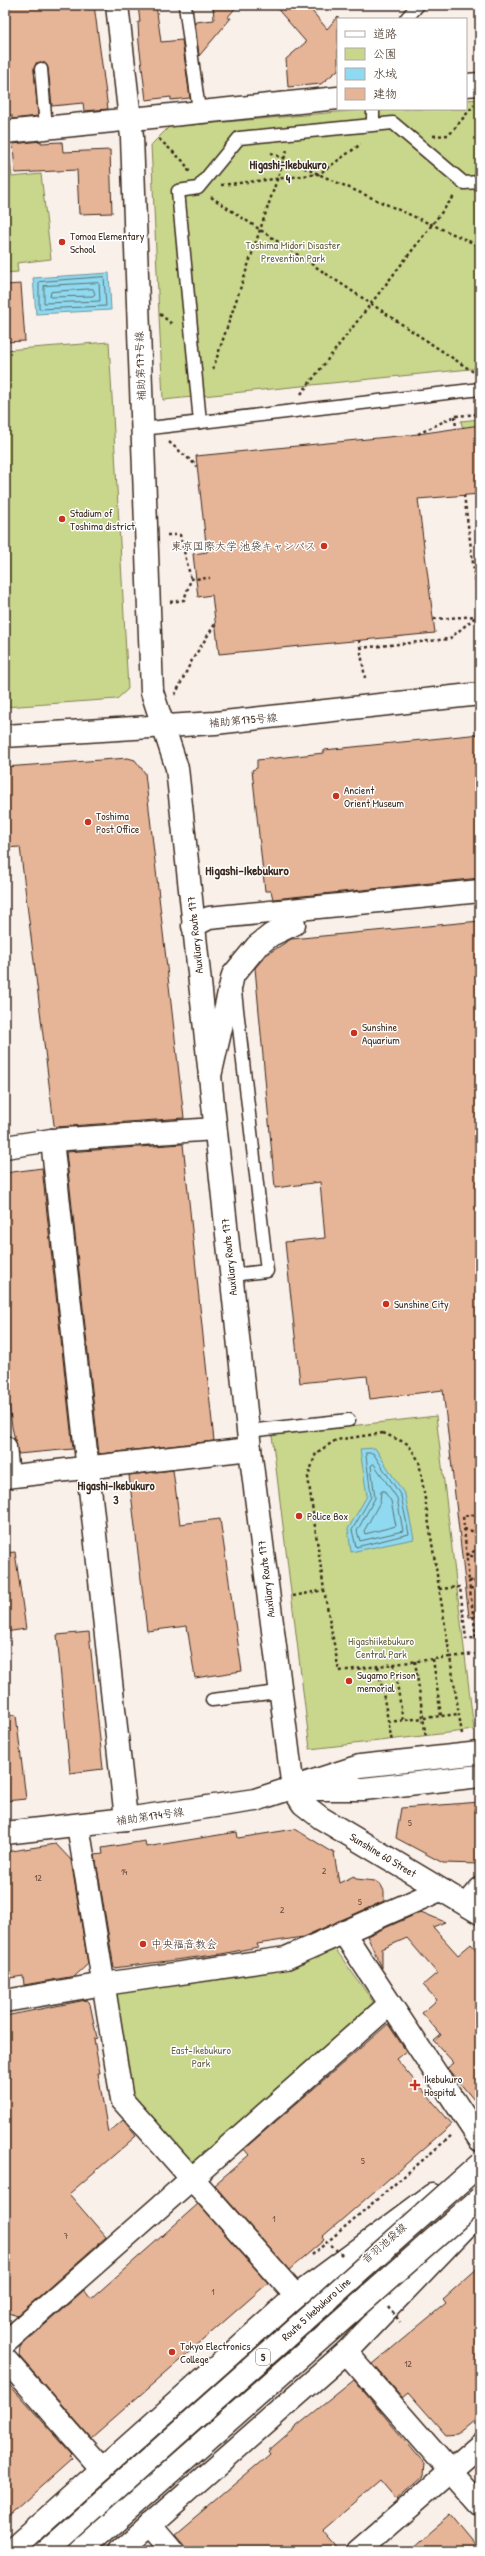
<svg xmlns="http://www.w3.org/2000/svg" width="485" height="2556" font-family="'Patrick Hand','Klee One',sans-serif">
  <style>
    .green { fill: #c8d78b; stroke: #828054 }
    .water { fill: #8fdaf0; stroke: #6d949c }
    .lines { fill: none; stroke-linecap: round; stroke-linejoin: round }
    .shore { stroke: #5d7072; stroke-width: 1 }
    .building { fill: #e6b497; stroke: #3b2a1e }
    .lane-casing { stroke: #3b2a1e; stroke-width: 15 }
    .street-casing { stroke: #3b2a1e; stroke-width: 25 }
    .secondary-casing { stroke: #3b2a1e; stroke-width: 25 }
    .highway-casing { stroke: #3b2a1e; stroke-width: 25 }
    .path { stroke: #3b2a1e; stroke-width: 2.5; stroke-dasharray: 3 3; stroke-linecap: butt }
    .lane { stroke: #fff; stroke-width: 12 }
    .street { stroke: #fff; stroke-width: 22 }
    .secondary { stroke: #fff; stroke-width: 22 }
    .highway { stroke: #fff; stroke-width: 22 }
    .highway-bridge-casing { stroke: #3b2a1e; stroke-width: 25; stroke-linecap: butt }
    .path-bridge { stroke: #3b2a1e; stroke-width: 2.5; stroke-dasharray: 3 3; stroke-linecap: butt }
    .highway-bridge { stroke: #fff; stroke-width: 22 }
    .poi-dot { fill: #c8321e; stroke: #fff; stroke-width: 1.5 }
    .labels { text-anchor: middle; stroke-width: 3; stroke-linejoin: round; paint-order: stroke }
    .number-label { font-size: 9px; fill: #664c3c }
    .shield { fill: #fff; stroke: #766a62; stroke-width: 1 }
    .shield-label { font-size: 10px; font-weight: bold; fill: #3b2a1e }
    .poi-label { font-size: 11px; fill: #3b2a1e; stroke: #fff; text-anchor: start }
    .park-label { font-size: 11px; fill: #655e3f; stroke: #fff }
    .street-label { font-size: 11px; fill: #3b2a1e; stroke: #fff }
    .neighbourhood-label { font-size: 12px; font-weight: bold; fill: #3b2a1e; stroke: #fff }
    .quarter-label { font-size: 13px; font-weight: bold; fill: #3b2a1e; stroke: #fff }
  </style>
  <rect width="100%" height="100%" fill="#faf0ea"/>
  <filter id="ink" filterUnits="userSpaceOnUse"><feTurbulence type="fractalNoise" baseFrequency=".025" numOctaves="2"/><feDisplacementMap in="SourceGraphic" scale="8" xChannelSelector="R" yChannelSelector="G"/><feConvolveMatrix kernelMatrix="1 2 1 2 8 2 1 2 1" color-interpolation-filters="sRGB"/></filter>
  <g filter="url(#ink)">
    <g class="green">
      <polygon points="480,99 480,368 163,400 151,145 169,127 372,109 466,109 466,100"/>
      <polygon points="10,159 12,177 41,174 51,259 17,263 18,272 5,273 5,160"/>
      <polygon points="109,342 128,689 117,699 5,707 5,350"/>
      <polygon points="480,419 480,444 477,433 462,426 461,421"/>
      <polygon points="436,1416 474,1730 310,1749 272,1435"/>
      <polygon points="334,1947 374,2003 191,2164 131,2095 115,1992"/>
    </g>
    <g class="water">
      <polygon points="109,273 111,310 36,314 33,278"/>
      <polygon points="375,1448 405,1495 414,1539 351,1552 348,1529 367,1496 360,1449"/>
    </g>
    <g class="lines">
      <g class="shore">
        <polygon points="104,277 106,306 39,309 39,282"/>
        <polygon points="99,283 100,301 44,303 44,286"/>
        <polygon points="93,289 95,294 93,296 50,297 51,292"/>
        <polygon points="366,1453 373,1453 401,1496 409,1534 356,1547 352,1530 371,1497"/>
        <polygon points="374,1464 397,1498 403,1531 360,1541 357,1531 375,1498 371,1466"/>
        <polygon points="384,1491 391,1501 396,1526 365,1534 364,1531 380,1502 381,1492"/>
      </g>
    </g>
    <g class="building">
      <polygon points="5,5 94,5 108,109 84,111 83,103 52,106 48,68 41,62 36,63 34,69 38,116 12,119 12,115 5,115"/>
      <polygon points="138,5 156,5 161,42 182,40 190,98 171,100 171,97 146,100 139,43 138,22 140,22"/>
      <polygon points="213,5 238,5 227,18 231,18 199,56 195,22 214,20"/>
      <polygon points="274,5 307,5 327,29 338,16 338,70 321,84 288,87 286,59 306,42"/>
      <polygon points="41,141 41,143 62,142 63,152 110,150 112,213 79,214 77,170 15,173 13,144"/>
      <polygon points="21,284 25,341 5,342 5,285"/>
      <polygon points="480,425 480,494 418,499 435,633 219,654 212,595 198,597 193,554 207,552 196,456 418,434"/>
      <polygon points="480,734 480,878 273,899 271,891 265,891 252,770 257,768 257,760 324,753 324,750"/>
      <polygon points="128,758 135,760 145,773 184,1118 56,1127 54,1125 20,847 5,848 5,767"/>
      <polygon points="480,921 480,1616 469,1617 443,1390 370,1399 367,1376 300,1383 285,1242 325,1238 320,1182 275,1188 255,968 266,955 291,939"/>
      <polygon points="183,1144 214,1441 99,1454 66,1152"/>
      <polygon points="42,1168 73,1449 18,1454 12,1427 5,1373 5,1173"/>
      <polygon points="173,1470 180,1524 220,1519 242,1671 195,1678 187,1626 147,1631 129,1475"/>
      <polygon points="15,1552 26,1629 5,1632 5,1553"/>
      <polygon points="89,1632 103,1769 70,1773 57,1635"/>
      <polygon points="16,1715 26,1799 5,1801 5,1716"/>
      <polygon points="480,1802 480,1864 443,1863 396,1838 401,1808"/>
      <polygon points="295,1829 334,1853 339,1883 354,1876 356,1879 375,1881 381,1885 384,1891 384,1901 303,1937 257,1944 258,1947 221,1954 114,1968 95,1855 103,1854 102,1848 145,1841 146,1847 237,1832 238,1838"/>
      <polygon points="56,1844 71,1860 88,1964 75,1976 24,1985 23,1976 5,1979 5,1852"/>
      <polygon points="421,1912 445,1922 433,1927 458,1955 471,1944 480,1954 480,2107 447,2068 454,2063 434,2041 441,2035 422,2013 437,2000 423,1985 437,1973 407,1938 382,1949 382,1968 367,1936"/>
      <polygon points="86,2000 90,2004 97,2038 94,2039 100,2073 98,2073 108,2133 123,2120 136,2136 69,2194 106,2237 17,2316 5,2311 5,2016"/>
      <polygon points="388,2024 406,2051 396,2059 452,2124 322,2237 324,2240 289,2270 214,2185 249,2155 244,2149"/>
      <polygon points="198,2204 268,2283 91,2438 19,2356 20,2347 84,2290 91,2299"/>
      <polygon points="480,2266 480,2416 458,2434 446,2435 409,2393 403,2398 373,2364 446,2303 443,2299"/>
      <polygon points="5,2380 72,2454 70,2456 72,2459 5,2519"/>
      <polygon points="354,2380 424,2463 423,2476 396,2500 380,2481 323,2530 341,2551 190,2551 175,2534 270,2454 268,2451 297,2426"/>
      <polygon points="450,2515 480,2551 409,2551 432,2530"/>
    </g>
    <g class="lines">
      <g class="lane-casing">
        <g id="lane">
          <polyline points="185,5 199,111"/>
          <polyline points="406,19 418,5"/>
          <polyline points="41,69 46,127"/>
          <polyline points="373,109 373,124"/>
          <polyline points="200,422 178,191 198,188 239,138 393,123 464,183 480,182"/>
          <polyline points="142,429 480,389"/>
          <polyline points="231,1275 267,1271 235,992"/>
          <polyline points="248,1431 349,1420"/>
          <polyline points="212,1700 279,1692"/>
        </g>
      </g>
      <g class="street-casing">
        <g id="street">
          <polyline points="466,85 480,84"/>
          <polyline points="5,132 338,98"/>
          <polyline points="52,1140 126,1819"/>
          <polyline points="5,1147 52,1140 215,1129"/>
          <polyline points="5,1447 8,1476"/>
          <polyline points="5,1477 250,1449"/>
          <polyline points="78,1825 122,2100 296,2296"/>
          <polyline points="467,1905 480,1889"/>
          <polyline points="343,1932 480,2140"/>
          <polyline points="5,2001 104,1984 286,1958 440,1890"/>
          <polyline points="5,2343 390,2004"/>
          <polyline points="346,2352 450,2471 480,2445"/>
          <polyline points="5,2359 102,2469"/>
          <polyline points="150,2524 173,2551"/>
          <polyline points="358,2551 450,2471 480,2505"/>
        </g>
      </g>
      <g class="secondary-casing">
        <g id="secondary">
          <polyline points="117,5 132,137 152,692 177,768 250,1449 293,1789 303,1804 321,1818 480,1913"/>
          <polyline points="5,736 215,723 480,694"/>
          <polyline points="312,1789 363,1789 480,1776"/>
          <polyline points="5,1833 126,1819 255,1800 360,1766 480,1753"/>
          <polyline points="10,2551 296,2296 432,2195"/>
          <polyline points="120,2551 346,2352 480,2212"/>
        </g>
      </g>
      <g class="highway-casing">
        <g id="highway">
          <polyline points="193,926 209,918 480,891"/>
          <polyline points="210,1076 233,975 257,946 271,935 294,924"/>
        </g>
      </g>
      <g class="path">
        <polyline points="433,136 449,135 474,105"/>
        <polyline points="159,139 184,162 190,173"/>
        <polyline points="271,153 480,246"/>
        <polyline points="221,185 319,174 361,144"/>
        <polyline points="211,197 475,373"/>
        <polyline points="160,314 173,325"/>
        <polyline points="213,369 287,150"/>
        <polyline points="301,394 455,195"/>
        <polyline points="455,416 456,429"/>
        <polyline points="418,434 455,416 480,414"/>
        <polyline points="169,442 197,466"/>
        <polyline points="464,495 480,616"/>
        <polyline points="167,535 180,535 191,579"/>
        <polyline points="170,602 184,600 191,579 210,578"/>
        <polyline points="434,619 478,616"/>
        <polyline points="359,640 365,678"/>
        <polyline points="360,648 449,639 478,615"/>
        <polyline points="175,695 191,662 215,624"/>
        <polygon points="383,1433 408,1444 419,1461 450,1657 339,1671 324,1590 308,1477 316,1453 336,1440"/>
        <polyline points="480,1514 463,1516 469,1582 480,1576"/>
        <polyline points="464,1529 480,1533"/>
        <polyline points="480,1548 467,1555 480,1558"/>
        <polyline points="470,1588 480,1590"/>
        <polyline points="439,1589 460,1587 466,1639 480,1637"/>
        <polyline points="293,1596 324,1590"/>
        <polyline points="480,1609 473,1612 480,1614"/>
        <polyline points="476,1637 469,1582 480,1581"/>
        <polyline points="433,1659 441,1716"/>
        <polyline points="415,1661 426,1738"/>
        <polyline points="394,1664 403,1721"/>
        <polyline points="378,1666 392,1742"/>
        <polyline points="388,1722 459,1714"/>
        <polyline points="462,1734 450,1657 475,1654"/>
        <polyline points="312,2255 452,2135"/>
        <polyline points="477,2260 480,2263"/>
      </g>
      <use href="#lane" class="lane"/>
      <use href="#street" class="street"/>
      <use href="#secondary" class="secondary"/>
      <use href="#highway" class="highway"/>
      <g class="highway-bridge-casing">
        <g id="highway-bridge">
          <polyline points="46,2551 480,2164"/>
          <polyline points="81,2551 480,2198"/>
        </g>
      </g>
      <g class="path-bridge">
        <polyline points="331,2245 344,2257"/>
        <polyline points="389,2307 400,2322"/>
      </g>
      <use href="#highway-bridge" class="highway-bridge"/>
    </g>
  </g>
  <g class="poi-dot">
    <circle cx="62" cy="242" r="4"/>
    <circle cx="62" cy="519" r="4"/>
    <circle cx="324" cy="546" r="4"/>
    <circle cx="336" cy="796" r="4"/>
    <circle cx="88" cy="822" r="4"/>
    <circle cx="354" cy="1033" r="4"/>
    <circle cx="386" cy="1304" r="4"/>
    <circle cx="299" cy="1516" r="4"/>
    <circle cx="349" cy="1681" r="4"/>
    <circle cx="143" cy="1944" r="4"/>
    <path d="M413 2079h4v4h4v4h-4v4h-4v-4h-4v-4h4z"/>
    <circle cx="172" cy="2352" r="4"/>
  </g>
  <g class="labels">
    <g class="number-label">
      <text x="410" y="1826">5</text>
      <text x="324" y="1874">2</text>
      <text x="124" y="1875">14</text>
      <text x="38" y="1881">12</text>
      <text x="360" y="1905">5</text>
      <text x="282" y="1913">2</text>
      <text x="363" y="2164">5</text>
      <text x="274" y="2222">1</text>
      <text x="66" y="2239">7</text>
      <text x="213" y="2295">1</text>
      <text x="408" y="2367">12</text>
    </g>
    <rect class="shield" x="256" y="2349" width="14" height="16" rx="3"/>
    <g class="shield-label">
      <text x="263" y="2361">5</text>
    </g>
    <g class="poi-label">
      <text x="70" y="240">Tomoa Elementary<tspan x="70" dy="13">School</tspan></text>
      <text x="70" y="517">Stadium of<tspan x="70" dy="13">Toshima district</tspan></text>
      <text x="316" y="550" text-anchor="end">東京国際大学 池袋キャンパス</text>
      <text x="344" y="794">Ancient<tspan x="344" dy="13">Orient Museum</tspan></text>
      <text x="96" y="820">Toshima<tspan x="96" dy="13">Post Office</tspan></text>
      <text x="362" y="1031">Sunshine<tspan x="362" dy="13">Aquarium</tspan></text>
      <text x="394" y="1308">Sunshine City</text>
      <text x="307" y="1520">Police Box</text>
      <text x="357" y="1679">Sugamo Prison<tspan x="357" dy="13">memorial</tspan></text>
      <text x="151" y="1948">中央福音教会</text>
      <text x="424" y="2083">Ikebukuro<tspan x="424" dy="13">Hospital</tspan></text>
      <text x="180" y="2350">Tokyo Electronics<tspan x="180" dy="13">College</tspan></text>
    </g>
    <g class="park-label">
      <text x="293" y="249">Toshima Midori Disaster<tspan x="293" dy="13">Prevention Park</tspan></text>
      <text x="381" y="1645">Higashiikebukuro<tspan x="381" dy="13">Central Park</tspan></text>
      <text x="201" y="2054">East-Ikebukuro<tspan x="201" dy="13">Park</tspan></text>
    </g>
    <g class="street-label">
      <text transform="translate(140 366) rotate(-92)" y="4">補助第177号線</text>
      <text transform="translate(243 720) rotate(-5)" y="4">補助第175号線</text>
      <text transform="translate(195 935) rotate(-96)" y="4">Auxiliary Route 177</text>
      <text transform="translate(229 1257) rotate(-96)" y="4">Auxiliary Route 177</text>
      <text transform="translate(266 1579) rotate(-97)" y="4">Auxiliary Route 177</text>
      <text transform="translate(150 1816) rotate(-8)" y="4">補助第174号線</text>
      <text transform="translate(383 1855) rotate(31)" y="4">Sunshine 60 Street</text>
      <text transform="translate(384 2243) rotate(-41)" y="4">音羽池袋線</text>
      <text transform="translate(316 2309) rotate(-42)" y="4">Route 5 Ikebukuro Line</text>
    </g>
    <g class="neighbourhood-label">
      <text x="288" y="169">Higashi-Ikebukuro<tspan x="288" dy="14">4</tspan></text>
      <text x="116" y="1490">Higashi-Ikebukuro<tspan x="116" dy="14">3</tspan></text>
    </g>
    <g class="quarter-label">
      <text x="247" y="875">Higashi-Ikebukuro</text>
    </g>
  </g>
  <rect width="485" height="2556" fill="none" stroke="#fff" stroke-width="20"/>
  <rect x="10" y="10" width="465" height="2536" fill="none" stroke="#3b2a1e" stroke-width="1.5" filter="url(#ink)"/>
  <rect x="337" y="18" width="130" height="92" fill="#ffffff" stroke="#b1aaa5"/>
  <rect x="345" y="31" width="20" height="6" fill="#ffffff" stroke="#b1aaa5"/>
  <text x="373" y="38" font-size="12" fill="#3b2a1e">道路</text>
  <rect x="345" y="48" width="20" height="12" fill="#c8d78b" stroke="#b1aaa5"/>
  <text x="373" y="58" font-size="12" fill="#3b2a1e">公園</text>
  <rect x="345" y="68" width="20" height="12" fill="#8fdaf0" stroke="#b1aaa5"/>
  <text x="373" y="78" font-size="12" fill="#3b2a1e">水域</text>
  <rect x="345" y="88" width="20" height="12" fill="#e6b497" stroke="#b1aaa5"/>
  <text x="373" y="98" font-size="12" fill="#3b2a1e">建物</text>
</svg>
